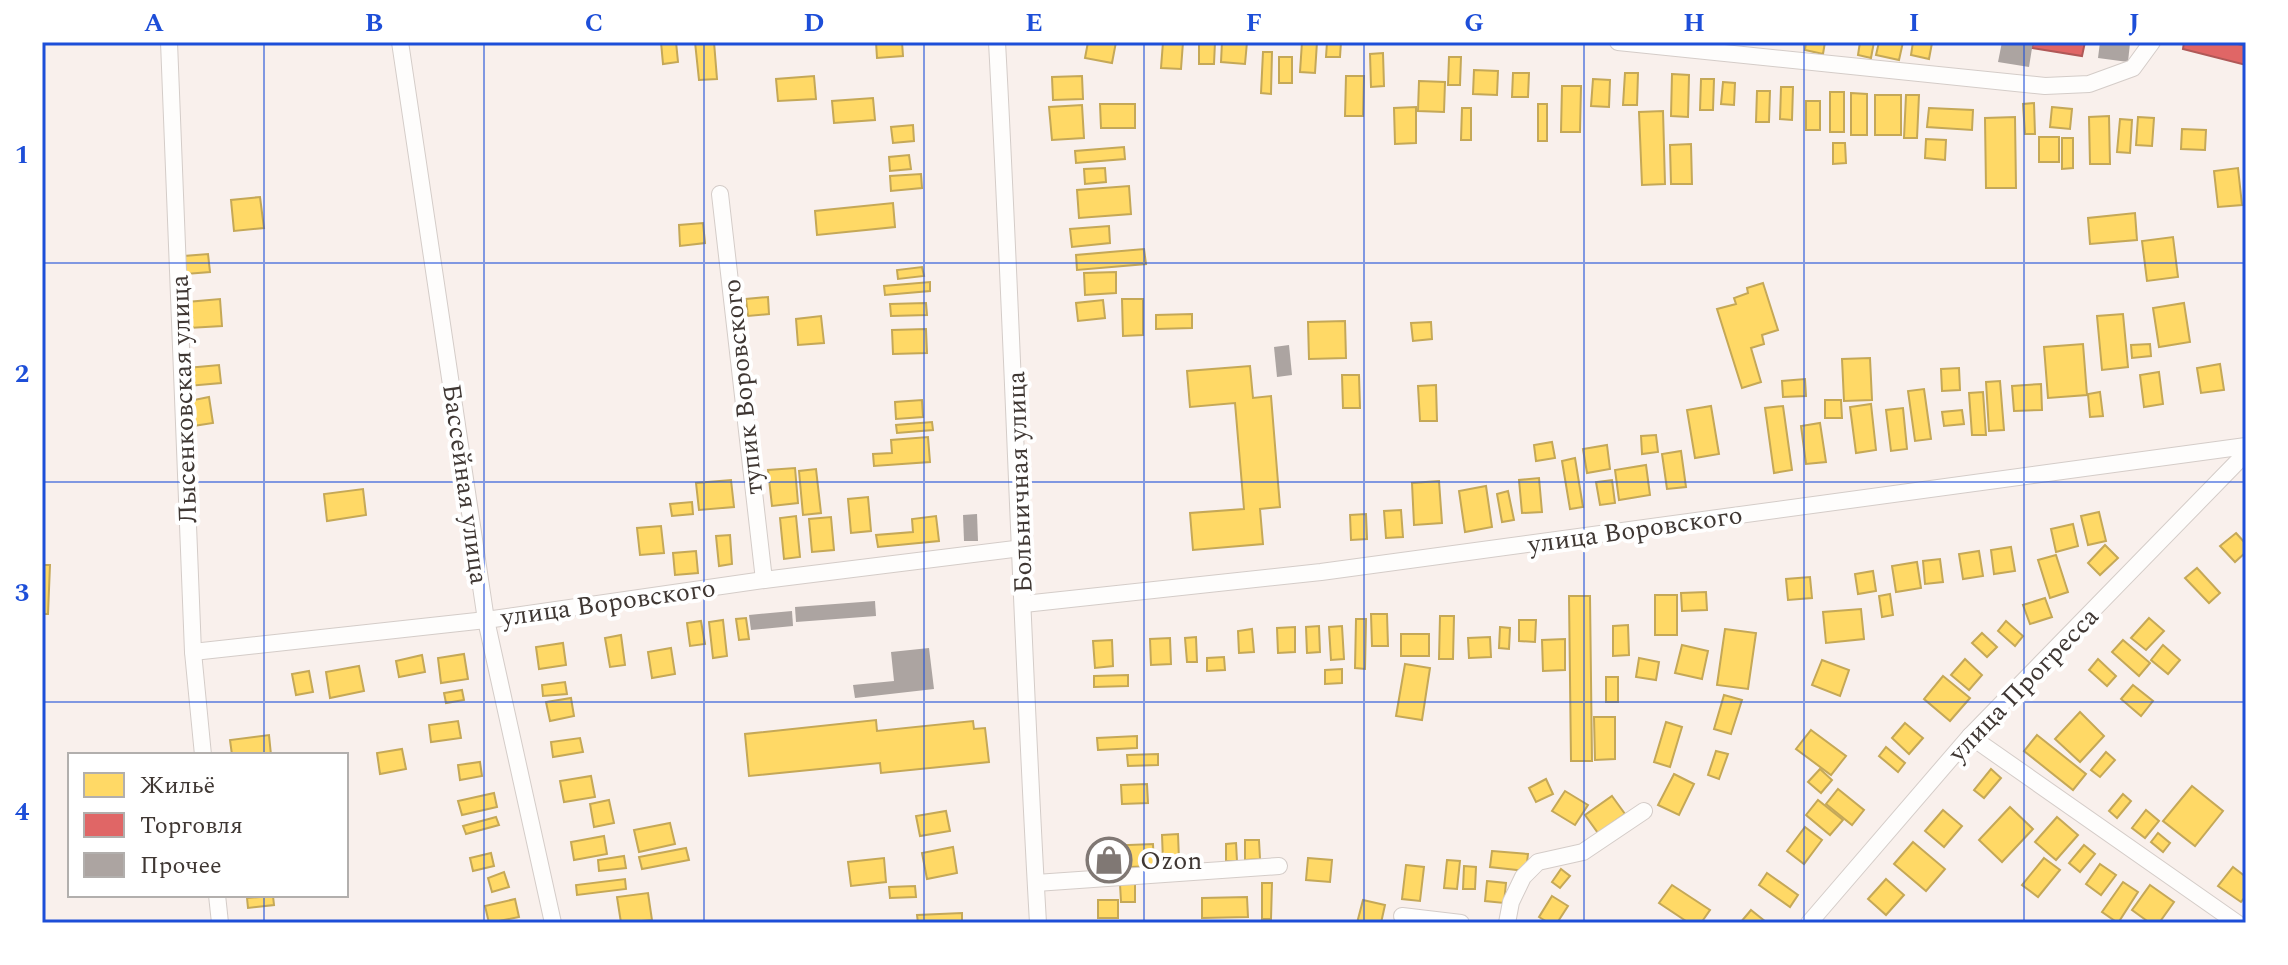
<svg xmlns="http://www.w3.org/2000/svg" width="2288" height="965" font-family="Spectral,serif">
  <style>
    .homes { fill: #ffd966; stroke: #c5a857; stroke-width: 2 }
    .shops { fill: #e06666; stroke: #b05857; stroke-width: 2 }
    .building { fill: #aca4a1 }
    .lines { fill: none; stroke-linecap: round; stroke-linejoin: round }
    .minor-casing { stroke: #d4ccc8; stroke-width: 18 }
    .minor { stroke: #fefdfc; stroke-width: 16 }
    .grid { fill: none; stroke: #1d4ed8; stroke-width: 2; stroke-opacity: 0.55 }
    .labels { text-anchor: middle; stroke-width: 8; stroke-linejoin: round; paint-order: stroke }
    .street-label { font-size: 26px; fill: #3f3733; stroke: #fff }
    .poi-label { font-size: 26px; fill: #3f3733; stroke: #fff; text-anchor: start }
    .neatline { fill: none; stroke: #1d4ed8; stroke-width: 3 }
    .grid-label { font-size: 26px; text-anchor: middle; font-weight: bold; fill: #1d4ed8 }
  </style>
  <rect width="100%" height="100%" fill="#f9f0ec"/>
  <g class="homes">
    <polygon points="661,42 676,42 678,62 663,64"/>
    <polygon points="695,42 714,42 717,79 699,80"/>
    <polygon points="876,42 902,42 903,56 877,58"/>
    <polygon points="1088,42 1116,42 1112,63 1085,58"/>
    <polygon points="1163,42 1183,42 1181,69 1161,68"/>
    <polygon points="1199,42 1215,42 1214,64 1199,64"/>
    <polygon points="1222,42 1247,42 1245,64 1221,62"/>
    <polygon points="1302,42 1317,42 1315,73 1300,72"/>
    <polygon points="1327,42 1341,42 1340,57 1326,57"/>
    <polygon points="1806,42 1825,42 1823,54 1805,50"/>
    <polygon points="1860,42 1874,42 1871,58 1858,55"/>
    <polygon points="1879,42 1903,42 1899,60 1876,55"/>
    <polygon points="1913,42 1932,43 1929,59 1911,55"/>
    <polygon points="1263,52 1272,52 1271,94 1261,93"/>
    <polygon points="1383,53 1384,86 1371,87 1370,54"/>
    <rect x="1279" y="57" width="13" height="26"/>
    <polygon points="1449,57 1461,57 1460,85 1448,85"/>
    <polygon points="1474,70 1498,71 1497,95 1473,94"/>
    <polygon points="1513,73 1529,73 1528,97 1512,97"/>
    <polygon points="1625,73 1638,73 1637,105 1623,105"/>
    <polygon points="1672,74 1689,75 1688,117 1671,116"/>
    <polygon points="814,76 816,99 778,101 776,79"/>
    <polygon points="1082,76 1083,99 1053,100 1052,77"/>
    <polygon points="1346,76 1364,76 1363,116 1345,116"/>
    <polygon points="1593,79 1610,80 1609,107 1591,106"/>
    <polygon points="1701,79 1714,79 1713,110 1700,110"/>
    <polygon points="1419,81 1445,82 1444,112 1418,111"/>
    <polygon points="1723,82 1735,83 1734,105 1721,104"/>
    <polygon points="1562,86 1581,86 1580,132 1561,132"/>
    <polygon points="1781,87 1793,87 1792,120 1780,119"/>
    <polygon points="1757,91 1770,91 1769,122 1756,122"/>
    <rect x="1830" y="92" width="14" height="40"/>
    <polygon points="1851,93 1867,94 1867,135 1851,135"/>
    <rect x="1875" y="95" width="26" height="40"/>
    <polygon points="1906,95 1919,95 1917,138 1904,138"/>
    <polygon points="873,98 875,120 834,123 832,101"/>
    <rect x="1806" y="101" width="14" height="29"/>
    <polygon points="2034,103 2035,134 2025,134 2023,104"/>
    <polygon points="1100,104 1135,104 1135,128 1101,128"/>
    <rect x="1538" y="104" width="9" height="37"/>
    <polygon points="1082,105 1084,138 1052,140 1049,107"/>
    <polygon points="1416,107 1416,143 1395,144 1394,108"/>
    <polygon points="2052,107 2072,109 2070,129 2050,127"/>
    <polygon points="1462,108 1471,108 1471,140 1461,140"/>
    <polygon points="1929,108 1973,110 1972,130 1927,127"/>
    <polygon points="1663,111 1665,184 1642,185 1639,112"/>
    <polygon points="2109,116 2110,164 2090,164 2089,117"/>
    <polygon points="2015,117 2016,188 1986,188 1985,118"/>
    <polygon points="2138,117 2154,118 2152,146 2136,145"/>
    <polygon points="2120,119 2132,120 2130,153 2117,152"/>
    <polygon points="913,125 914,141 893,143 891,127"/>
    <polygon points="2182,129 2206,130 2205,150 2181,149"/>
    <rect x="2039" y="137" width="20" height="25"/>
    <polygon points="2062,138 2073,138 2073,168 2062,169"/>
    <polygon points="1926,139 1946,140 1945,160 1925,158"/>
    <polygon points="1833,143 1845,143 1846,163 1833,164"/>
    <polygon points="1691,144 1692,184 1671,184 1670,145"/>
    <polygon points="1124,147 1125,159 1076,163 1075,151"/>
    <polygon points="909,155 911,169 890,171 889,157"/>
    <polygon points="1105,168 1106,182 1085,184 1084,169"/>
    <polygon points="2238,168 2242,205 2218,207 2214,171"/>
    <polygon points="921,174 922,188 891,191 890,176"/>
    <polygon points="1129,186 1131,214 1079,218 1077,190"/>
    <polygon points="260,197 264,228 234,231 231,200"/>
    <polygon points="893,203 895,227 817,235 815,211"/>
    <polygon points="2135,213 2137,240 2090,244 2088,218"/>
    <polygon points="703,223 705,243 680,246 679,225"/>
    <polygon points="1109,226 1110,243 1072,247 1070,229"/>
    <polygon points="2173,237 2178,277 2147,281 2142,241"/>
    <polygon points="1144,249 1146,264 1077,270 1076,255"/>
    <polygon points="208,254 210,272 186,274 184,256"/>
    <polygon points="922,267 924,276 898,279 897,270"/>
    <polygon points="1116,272 1116,293 1085,295 1084,273"/>
    <polygon points="930,282 930,291 885,295 884,286"/>
    <polygon points="1763,283 1778,330 1762,335 1764,344 1751,348 1761,382 1742,388 1717,309 1736,304 1734,298 1748,293 1747,288"/>
    <polygon points="768,297 769,314 748,316 746,299"/>
    <polygon points="220,299 222,326 189,328 187,302"/>
    <polygon points="1122,299 1143,299 1143,335 1123,336"/>
    <polygon points="1103,300 1105,318 1078,321 1076,303"/>
    <polygon points="926,303 927,315 891,316 890,304"/>
    <polygon points="2184,303 2190,342 2159,347 2153,308"/>
    <polygon points="1192,314 1192,328 1156,329 1156,315"/>
    <polygon points="2123,314 2128,367 2102,370 2097,316"/>
    <polygon points="821,316 824,343 798,345 796,319"/>
    <polygon points="1345,321 1346,358 1309,359 1308,322"/>
    <polygon points="1431,322 1432,339 1413,341 1411,323"/>
    <polygon points="926,329 927,353 893,354 892,330"/>
    <polygon points="2083,344 2087,395 2048,398 2044,347"/>
    <polygon points="2150,344 2151,356 2132,358 2131,345"/>
    <polygon points="1870,358 1872,400 1844,401 1842,359"/>
    <polygon points="2220,364 2224,390 2201,393 2197,368"/>
    <polygon points="219,365 221,383 188,386 187,368"/>
    <polygon points="1250,366 1253,398 1271,396 1280,507 1260,509 1263,544 1193,550 1190,513 1244,509 1235,403 1190,407 1187,371"/>
    <polygon points="1959,368 1960,390 1942,391 1941,369"/>
    <polygon points="2159,372 2163,404 2144,407 2140,375"/>
    <polygon points="1342,375 1359,375 1360,408 1343,408"/>
    <polygon points="1805,379 1806,396 1783,397 1782,381"/>
    <polygon points="2000,381 2004,430 1989,431 1986,382"/>
    <polygon points="2041,384 2042,410 2014,411 2012,386"/>
    <polygon points="1436,385 1437,421 1420,421 1418,386"/>
    <polygon points="1924,389 1931,439 1915,441 1908,391"/>
    <polygon points="1983,392 1986,435 1972,435 1969,393"/>
    <polygon points="2100,392 2103,416 2090,417 2088,394"/>
    <polygon points="209,397 213,423 193,426 189,401"/>
    <polygon points="922,400 923,417 896,419 895,402"/>
    <polygon points="1825,400 1841,400 1842,418 1825,418"/>
    <polygon points="1871,404 1876,450 1856,453 1850,407"/>
    <polygon points="1711,406 1719,454 1695,458 1687,410"/>
    <polygon points="1783,406 1792,470 1774,473 1765,408"/>
    <polygon points="1903,408 1907,449 1891,451 1886,410"/>
    <polygon points="1962,410 1964,424 1944,426 1942,412"/>
    <polygon points="932,422 933,430 897,433 896,425"/>
    <polygon points="1820,423 1826,462 1806,464 1801,426"/>
    <polygon points="1656,435 1658,452 1642,454 1641,436"/>
    <polygon points="928,437 930,462 874,466 873,454 892,453 891,440"/>
    <polygon points="1552,442 1555,458 1536,461 1534,445"/>
    <polygon points="1607,445 1610,469 1587,473 1583,449"/>
    <polygon points="1681,451 1686,487 1667,489 1662,454"/>
    <polygon points="1575,458 1583,507 1570,509 1562,461"/>
    <polygon points="1646,465 1650,495 1619,500 1615,470"/>
    <polygon points="795,468 798,503 772,506 768,470"/>
    <polygon points="816,469 821,513 803,515 799,471"/>
    <polygon points="1539,478 1542,512 1522,513 1519,480"/>
    <polygon points="731,480 734,507 699,510 696,483"/>
    <polygon points="1612,480 1615,503 1600,505 1596,482"/>
    <polygon points="1439,481 1442,523 1414,525 1412,483"/>
    <polygon points="1486,486 1492,527 1465,532 1459,491"/>
    <polygon points="363,489 366,515 327,521 324,494"/>
    <polygon points="1508,491 1514,520 1502,522 1497,494"/>
    <polygon points="868,497 871,531 851,533 848,499"/>
    <polygon points="692,502 693,514 672,516 670,504"/>
    <polygon points="1401,510 1403,537 1386,538 1384,511"/>
    <polygon points="2099,512 2106,541 2088,545 2081,516"/>
    <polygon points="1366,514 1367,539 1351,540 1350,515"/>
    <polygon points="796,516 800,557 784,559 780,518"/>
    <polygon points="936,516 939,541 878,547 876,535 913,532 912,519"/>
    <polygon points="831,517 834,550 812,552 809,519"/>
    <polygon points="2073,524 2078,546 2056,552 2051,529"/>
    <polygon points="661,526 664,553 640,555 637,528"/>
    <polygon points="2236,533 2246,544 2246,552 2235,562 2220,546"/>
    <polygon points="730,535 732,564 719,566 716,536"/>
    <polygon points="2105,545 2118,558 2100,575 2088,563"/>
    <polygon points="2011,547 2015,571 1994,574 1991,550"/>
    <polygon points="696,551 698,573 675,575 673,553"/>
    <polygon points="1979,551 1983,576 1963,579 1959,554"/>
    <polygon points="2056,555 2068,592 2050,598 2038,560"/>
    <polygon points="1940,559 1943,582 1925,584 1923,561"/>
    <polygon points="1917,562 1921,588 1896,592 1892,566"/>
    <polygon points="42,565 50,565 48,614 42,614"/>
    <polygon points="2197,568 2220,593 2209,603 2185,578"/>
    <polygon points="1873,571 1876,591 1858,594 1855,574"/>
    <polygon points="1810,577 1812,598 1788,600 1786,579"/>
    <polygon points="1706,592 1707,610 1682,611 1681,593"/>
    <polygon points="1890,594 1893,615 1882,617 1879,596"/>
    <rect x="1655" y="595" width="22" height="40"/>
    <polygon points="1569,596 1590,596 1592,761 1571,761"/>
    <polygon points="2045,598 2052,617 2030,624 2023,605"/>
    <polygon points="1861,609 1864,639 1826,643 1823,612"/>
    <polygon points="1371,614 1387,614 1388,646 1372,646"/>
    <polygon points="1440,616 1454,616 1453,659 1439,659"/>
    <polygon points="746,618 749,639 739,640 736,619"/>
    <polygon points="2149,618 2164,631 2146,650 2131,638"/>
    <polygon points="1356,619 1366,619 1365,669 1355,668"/>
    <polygon points="723,620 727,656 713,658 709,622"/>
    <polygon points="1519,620 1536,620 1535,642 1519,641"/>
    <polygon points="701,621 705,644 690,646 687,623"/>
    <polygon points="2006,621 2023,636 2015,646 1998,631"/>
    <polygon points="1628,625 1629,655 1613,656 1613,626"/>
    <polygon points="1319,626 1320,652 1307,653 1306,627"/>
    <polygon points="1342,626 1344,659 1331,660 1329,627"/>
    <polygon points="1295,627 1295,652 1278,653 1277,628"/>
    <polygon points="1500,627 1510,628 1509,649 1499,648"/>
    <polygon points="1252,629 1254,652 1239,653 1238,631"/>
    <polygon points="1725,629 1756,633 1748,689 1717,685"/>
    <polygon points="1982,633 1997,647 1987,657 1972,643"/>
    <rect x="1401" y="634" width="28" height="22"/>
    <polygon points="621,635 625,665 610,667 605,638"/>
    <polygon points="1196,637 1197,662 1187,662 1185,638"/>
    <polygon points="1490,637 1491,657 1469,658 1468,638"/>
    <polygon points="1170,638 1171,664 1151,665 1150,639"/>
    <polygon points="1565,639 1565,670 1543,671 1542,640"/>
    <polygon points="1112,640 1113,666 1095,668 1093,641"/>
    <polygon points="2123,640 2150,663 2139,676 2112,652"/>
    <polygon points="563,643 566,665 539,669 536,647"/>
    <polygon points="1682,645 1708,651 1702,679 1675,673"/>
    <polygon points="2163,645 2180,660 2168,674 2151,660"/>
    <polygon points="671,648 675,674 652,678 648,652"/>
    <polygon points="464,654 468,679 441,683 438,658"/>
    <polygon points="422,655 425,672 399,677 396,661"/>
    <polygon points="1224,657 1225,670 1207,671 1207,658"/>
    <polygon points="1639,658 1659,662 1656,680 1636,677"/>
    <polygon points="1965,659 1982,675 1969,690 1951,675"/>
    <polygon points="2098,659 2116,676 2107,686 2089,670"/>
    <polygon points="1822,660 1849,670 1840,696 1812,685"/>
    <polygon points="1405,664 1430,668 1422,720 1396,716"/>
    <polygon points="359,666 364,691 330,698 326,672"/>
    <polygon points="1342,669 1342,683 1325,684 1325,670"/>
    <polygon points="309,671 313,692 296,695 292,674"/>
    <polygon points="1128,675 1128,686 1094,687 1094,676"/>
    <polygon points="1943,676 1970,698 1950,721 1924,699"/>
    <rect x="1606" y="677" width="12" height="25"/>
    <polygon points="565,682 567,694 543,696 542,685"/>
    <polygon points="2133,685 2153,701 2141,716 2121,699"/>
    <polygon points="462,690 464,700 446,703 444,693"/>
    <polygon points="1724,695 1742,700 1731,734 1714,729"/>
    <polygon points="571,698 574,716 550,721 546,702"/>
    <polygon points="2080,712 2104,736 2080,762 2055,739"/>
    <polygon points="1594,717 1615,717 1615,759 1595,760"/>
    <polygon points="876,720 877,731 973,721 974,729 985,728 989,762 881,773 880,763 749,776 745,734"/>
    <polygon points="458,721 461,738 431,742 429,725"/>
    <polygon points="1666,722 1682,727 1670,767 1654,762"/>
    <polygon points="1905,723 1923,738 1909,754 1892,738"/>
    <polygon points="1811,730 1846,756 1831,775 1796,749"/>
    <polygon points="269,735 271,755 232,755 230,740"/>
    <polygon points="2037,735 2086,774 2073,790 2024,751"/>
    <polygon points="1137,736 1137,748 1098,750 1097,738"/>
    <polygon points="580,738 583,752 553,757 551,742"/>
    <polygon points="1886,747 1905,763 1898,772 1879,756"/>
    <polygon points="402,749 406,769 380,774 377,753"/>
    <polygon points="1716,751 1728,754 1719,779 1708,775"/>
    <polygon points="2106,752 2115,760 2100,777 2091,770"/>
    <polygon points="1158,754 1158,765 1128,766 1127,755"/>
    <polygon points="480,762 482,776 460,780 458,765"/>
    <polygon points="1820,769 1832,780 1821,793 1808,782"/>
    <polygon points="1991,769 2001,778 1984,798 1974,790"/>
    <polygon points="1674,774 1694,784 1679,815 1658,805"/>
    <polygon points="591,776 595,797 564,802 560,781"/>
    <polygon points="1546,779 1553,794 1536,802 1529,788"/>
    <polygon points="1147,784 1148,803 1122,804 1121,785"/>
    <polygon points="2192,786 2223,811 2195,846 2163,821"/>
    <polygon points="1838,789 1864,810 1852,825 1826,804"/>
    <polygon points="1565,791 1588,805 1575,825 1552,811"/>
    <polygon points="494,793 497,807 462,815 458,801"/>
    <polygon points="2123,794 2131,801 2117,818 2109,811"/>
    <polygon points="1612,796 1625,814 1598,833 1585,815"/>
    <polygon points="609,800 614,823 594,827 590,804"/>
    <polygon points="1818,800 1843,820 1830,835 1806,815"/>
    <polygon points="2010,807 2033,829 2002,862 1979,840"/>
    <polygon points="1943,810 1962,826 1944,847 1925,831"/>
    <polygon points="2146,810 2159,821 2145,838 2132,828"/>
    <polygon points="946,811 950,831 920,836 916,816"/>
    <polygon points="496,817 499,825 466,834 463,826"/>
    <polygon points="2057,817 2078,835 2056,860 2035,842"/>
    <polygon points="670,823 675,844 639,852 634,830"/>
    <polygon points="1805,827 1822,840 1804,864 1787,851"/>
    <polygon points="2158,833 2170,843 2163,852 2151,842"/>
    <polygon points="1178,834 1179,860 1163,861 1162,835"/>
    <polygon points="604,836 607,854 574,860 571,842"/>
    <polygon points="1245,840 1259,840 1260,859 1245,860"/>
    <polygon points="1913,842 1945,869 1926,891 1894,864"/>
    <polygon points="1236,843 1237,861 1226,861 1226,844"/>
    <polygon points="1153,844 1154,866 1105,868 1104,846"/>
    <polygon points="2084,845 2095,854 2080,872 2069,863"/>
    <polygon points="953,847 957,873 927,879 922,853"/>
    <polygon points="686,848 689,860 642,869 639,857"/>
    <polygon points="1492,851 1528,854 1526,871 1490,867"/>
    <polygon points="491,853 494,866 473,871 470,858"/>
    <polygon points="624,856 626,868 599,871 598,860"/>
    <polygon points="884,858 886,882 851,886 848,862"/>
    <polygon points="1308,858 1332,860 1330,882 1306,880"/>
    <polygon points="2044,858 2060,870 2038,897 2022,885"/>
    <polygon points="1447,860 1460,861 1457,889 1444,888"/>
    <polygon points="2100,864 2116,875 2101,895 2086,884"/>
    <polygon points="1406,865 1424,867 1420,901 1402,899"/>
    <polygon points="1464,866 1476,867 1475,889 1463,889"/>
    <polygon points="2233,867 2246,877 2246,896 2241,902 2218,886"/>
    <polygon points="1561,869 1570,876 1560,888 1552,882"/>
    <polygon points="504,872 509,887 492,892 488,878"/>
    <polygon points="1767,873 1798,895 1790,907 1759,885"/>
    <polygon points="625,879 626,889 577,895 576,885"/>
    <polygon points="1886,879 1904,895 1886,915 1868,899"/>
    <polygon points="1487,881 1506,883 1504,903 1485,901"/>
    <polygon points="2123,882 2138,892 2118,923 2102,912"/>
    <polygon points="1262,883 1272,883 1271,919 1262,919"/>
    <polygon points="1120,884 1135,884 1135,902 1121,902"/>
    <polygon points="1672,885 1710,910 1701,923 1689,923 1659,903"/>
    <polygon points="2150,885 2174,902 2159,923 2150,923 2132,910"/>
    <polygon points="915,886 916,897 890,898 889,887"/>
    <polygon points="648,893 652,920 621,923 617,897"/>
    <polygon points="273,896 274,905 248,908 247,898"/>
    <polygon points="1552,896 1568,906 1557,923 1549,923 1539,917"/>
    <polygon points="1247,897 1248,917 1202,918 1202,898"/>
    <polygon points="515,899 519,917 489,923 485,906"/>
    <rect x="1098" y="900" width="20" height="18"/>
    <polygon points="1363,900 1385,905 1381,923 1357,923"/>
    <polygon points="1751,910 1766,922 1766,923 1740,923"/>
    <polygon points="962,913 962,923 918,923 917,915"/>
  </g>
  <g class="shops">
    <polygon points="2033,42 2085,42 2082,56 2032,48"/>
    <polygon points="2184,42 2230,42 2246,46 2246,65 2183,49"/>
  </g>
  <g class="building">
    <polygon points="2002,42 2033,42 2029,67 1998,62"/>
    <polygon points="2100,42 2130,43 2128,62 2098,58"/>
    <polygon points="1289,345 1292,375 1277,377 1274,347"/>
    <polygon points="977,514 978,541 964,541 963,515"/>
    <polygon points="875,601 876,616 796,622 795,607"/>
    <polygon points="792,611 793,626 751,630 749,615"/>
    <polygon points="929,648 934,689 855,698 853,685 894,681 891,652"/>
  </g>
  <g class="lines">
    <g class="minor-casing">
      <g id="minor">
        <polyline points="169,42 193,652 203,755"/>
        <polyline points="400,42 486,620 553,923"/>
        <path d="M997,42C1013,336 1021,630 1038,923"/>
        <polyline points="1618,42 2045,86 2089,84 2133,68 2152,42"/>
        <polyline points="720,194 764,580"/>
        <polyline points="1024,604 1321,572 2246,446"/>
        <polyline points="193,652 486,620 764,580 1022,548"/>
        <polyline points="1970,736 2237,923"/>
        <polyline points="1036,883 1279,866"/>
        <polyline points="217,895 220,923"/>
        <polyline points="1402,916 1461,923"/>
        <polyline points="1507,923 1511,902 1523,877 1538,862 1583,852 1644,811"/>
        <polyline points="1809,923 1970,736 2246,453"/>
      </g>
    </g>
    <use href="#minor" class="minor"/>
  </g>
  <path class="grid" d="M264,42V755M484,42V923M704,42V923M924,42V923M1144,42V923M1364,42V923M1584,42V923M1804,42V923M2024,42V923M42,263H2246M42,482H2246M42,702H2246M264,895V923"/>
  <defs>
    <g id="shop-ring" transform="scale(2.3)"><circle r="9.5" fill="#fff" stroke="#807874" stroke-width="1.5"/><path d="M-5-2.5h2.3a2.7 3.5 0 0 1 5.4 0H5L5.5 6h-11ZM-1.5-2.5h3a1.5 2.3 0 0 0-3 0Z" fill="#807874"/></g>
  </defs>
  <g fill-rule="evenodd">
    <use href="#shop-ring" x="1109" y="860"/>
  </g>
  <g class="labels">
    <g class="street-label">
      <text transform="translate(742 387) rotate(-96)" y="9">тупик Воровского</text>
      <text transform="translate(183 399) rotate(-92)" y="9">Лысенковская улица</text>
      <text transform="translate(1019 482) rotate(-92)" y="9">Больничная улица</text>
      <text transform="translate(466 484) rotate(82)" y="9">Бассейная улица</text>
      <text transform="translate(1635 529) rotate(-8)" y="9">улица Воровского</text>
      <text transform="translate(608 602) rotate(-8)" y="9">улица Воровского</text>
      <text transform="translate(2023 684) rotate(-46)" y="9">улица Прогресса</text>
    </g>
    <g class="poi-label">
      <text x="1140" y="869">Ozon</text>
    </g>
  </g>
  <rect width="2288" height="965" fill="none" stroke="#ffffff" stroke-width="88"/>
  <rect x="68" y="753" width="280" height="144" fill="#ffffff" stroke="#b2afad" stroke-width="2"/>
  <rect x="84" y="773" width="40" height="24" fill="#ffd966" stroke="#b2afad" stroke-width="2"/>
  <text x="140" y="793" font-size="24" fill="#3f3733">Жильё</text>
  <rect x="84" y="813" width="40" height="24" fill="#e06666" stroke="#b2afad" stroke-width="2"/>
  <text x="140" y="833" font-size="24" fill="#3f3733">Торговля</text>
  <rect x="84" y="853" width="40" height="24" fill="#aca4a1" stroke="#b2afad" stroke-width="2"/>
  <text x="140" y="873" font-size="24" fill="#3f3733">Прочее</text>
  <rect x="44" y="44" width="2200" height="877" class="neatline"/>
  <g class="grid-label">
    <text x="154" y="31">A</text>
    <text x="374" y="31">B</text>
    <text x="594" y="31">C</text>
    <text x="814" y="31">D</text>
    <text x="1034" y="31">E</text>
    <text x="1254" y="31">F</text>
    <text x="1474" y="31">G</text>
    <text x="1694" y="31">H</text>
    <text x="1914" y="31">I</text>
    <text x="2134" y="31">J</text>
    <text x="22" y="163">1</text>
    <text x="22" y="382">2</text>
    <text x="22" y="601">3</text>
    <text x="22" y="820">4</text>
  </g>
</svg>
